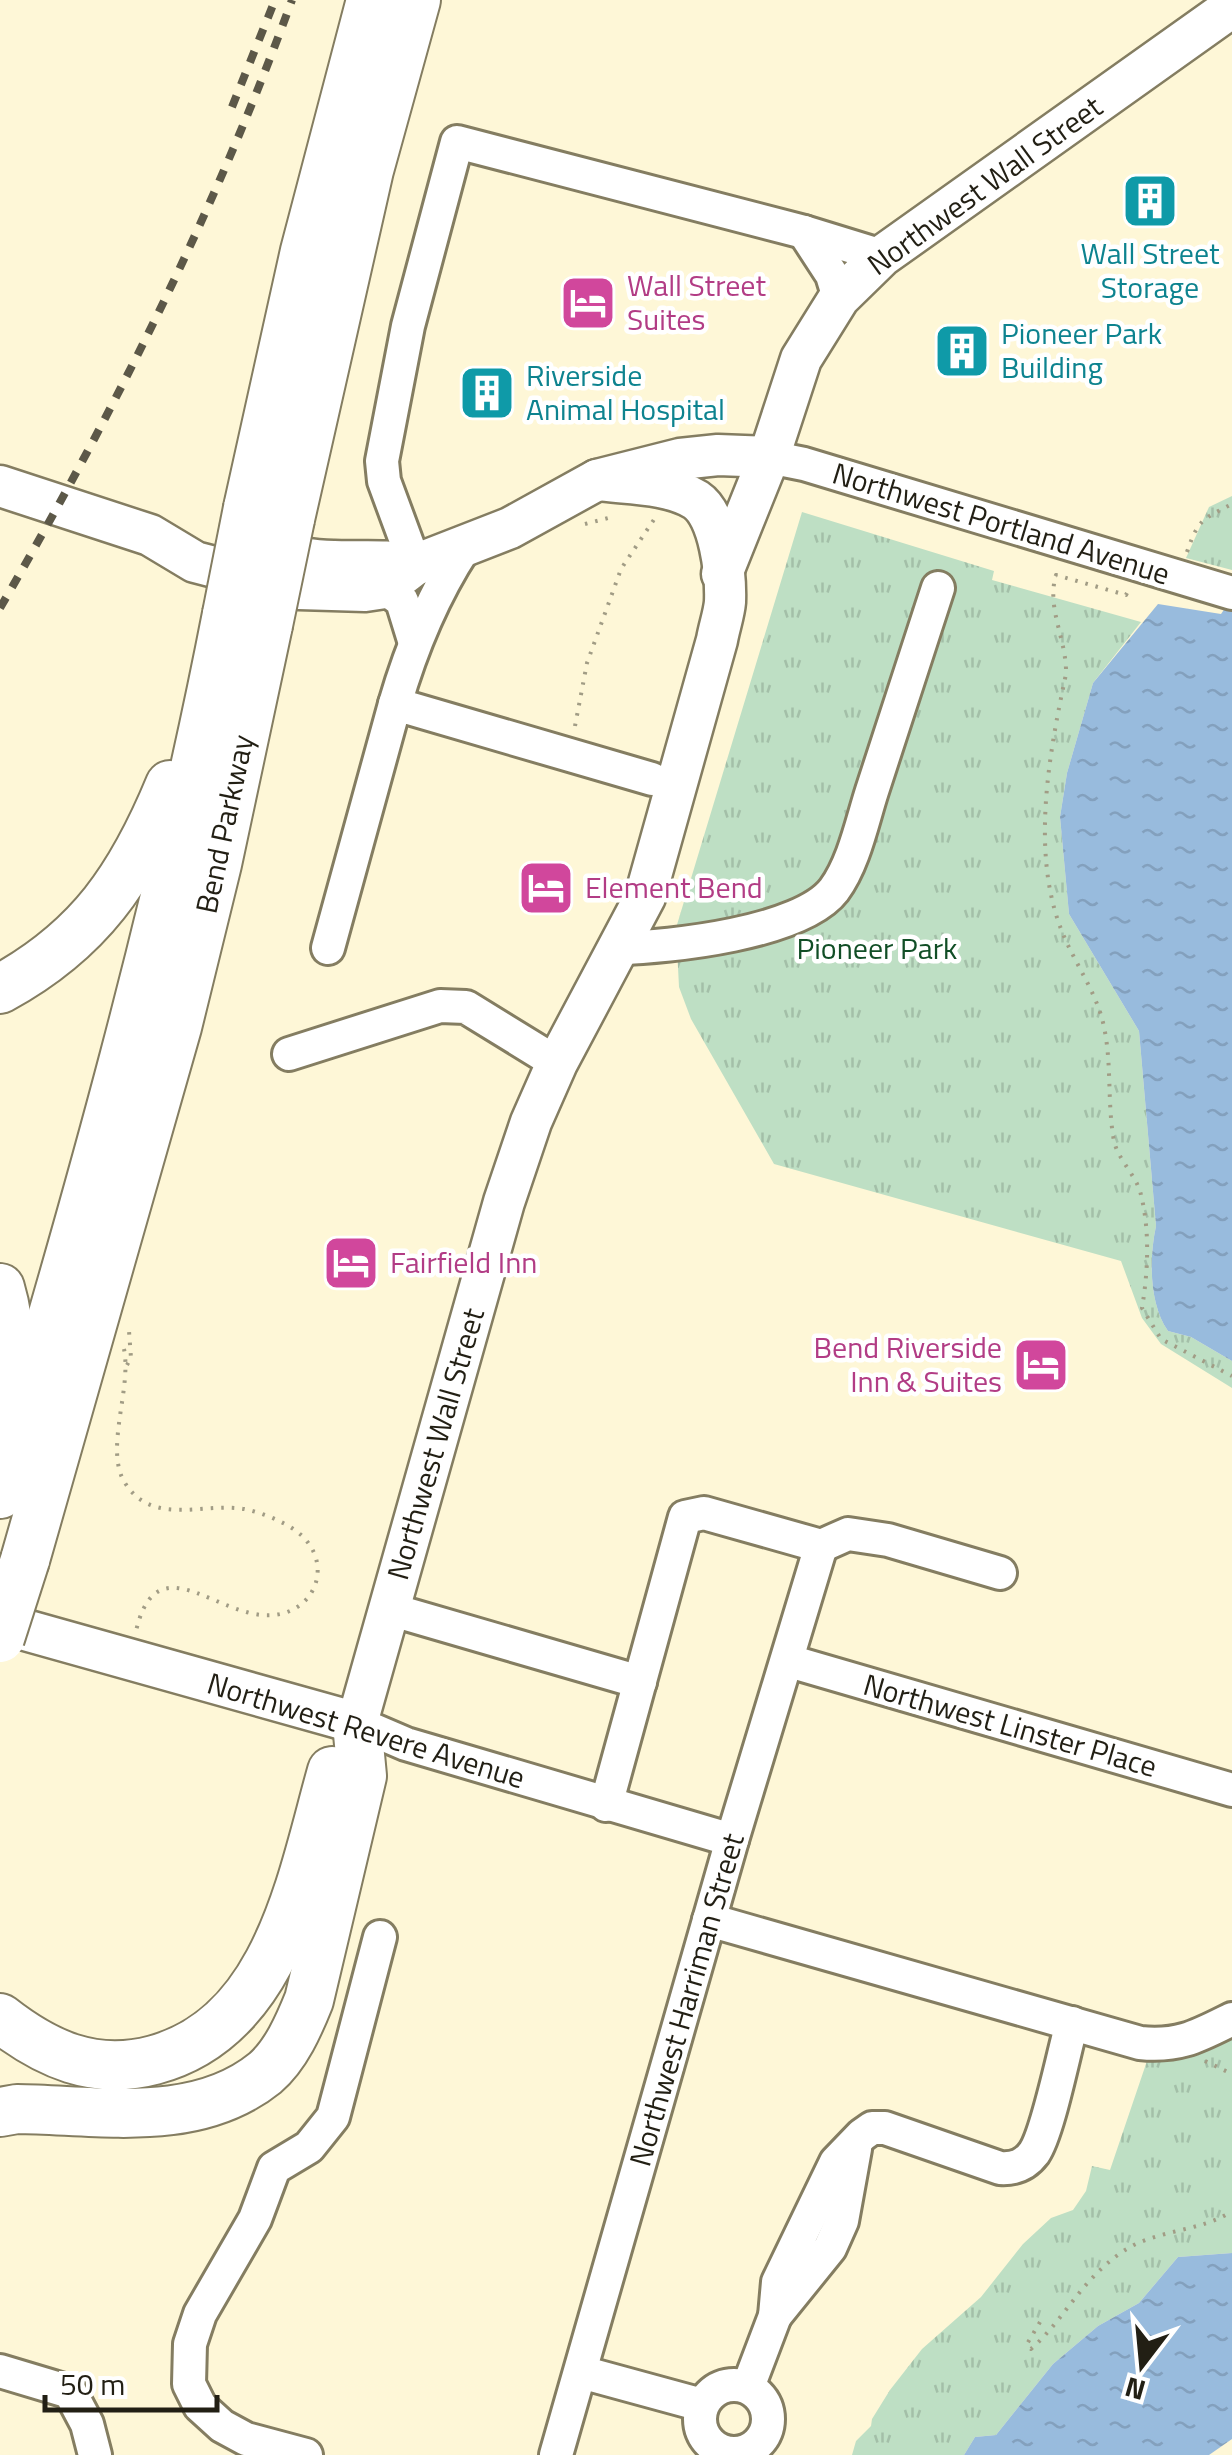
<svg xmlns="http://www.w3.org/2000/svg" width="1232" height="2455" font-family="'Titillium Web',sans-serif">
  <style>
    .park { fill: url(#park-tufts) }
    .water { fill: url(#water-ripples) }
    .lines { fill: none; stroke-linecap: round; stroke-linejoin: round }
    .minor-casing { stroke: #847d61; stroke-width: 38 }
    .major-casing { stroke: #847d61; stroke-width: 45 }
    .highway-casing { stroke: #847d61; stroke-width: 52 }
    .path { stroke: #a19c85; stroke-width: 4; stroke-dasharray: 2.5 8; stroke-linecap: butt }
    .minor { stroke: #fff; stroke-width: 32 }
    .major { stroke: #fff; stroke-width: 40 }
    .highway { stroke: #fff; stroke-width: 48 }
    .rail { stroke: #5c5848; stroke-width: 8; stroke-dasharray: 12 12; stroke-linecap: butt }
    .highway-bridge-casing { stroke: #847d61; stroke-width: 52; stroke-linecap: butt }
    .highway-bridge { stroke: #fff; stroke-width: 48 }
    .labels { text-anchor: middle; stroke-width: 9; stroke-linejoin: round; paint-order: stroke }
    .street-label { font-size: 30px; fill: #221f14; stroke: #fff }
    .culture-label { font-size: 30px; fill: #0d838f; stroke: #fff; text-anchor: start }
    .hotel-label { font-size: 30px; fill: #b23c85; stroke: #fff; text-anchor: start }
    .park-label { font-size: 30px; fill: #114e26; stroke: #fff }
  </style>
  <defs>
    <pattern id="park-tufts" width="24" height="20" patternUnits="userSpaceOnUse" patternTransform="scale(2.5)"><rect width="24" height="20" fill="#bedfc4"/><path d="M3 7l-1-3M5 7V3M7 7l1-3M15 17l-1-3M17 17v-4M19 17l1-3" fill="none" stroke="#a3bfa8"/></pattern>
    <pattern id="water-ripples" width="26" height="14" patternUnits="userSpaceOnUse" patternTransform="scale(2.5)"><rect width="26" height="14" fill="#98bbdd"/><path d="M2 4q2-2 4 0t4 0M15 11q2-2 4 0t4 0" fill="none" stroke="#83a0bd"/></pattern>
  </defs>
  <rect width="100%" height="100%" fill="#fef7d7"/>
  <g class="park">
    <polygon points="1232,496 1232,570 1186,558 1209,507"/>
    <path d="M802,512L994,571L992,580L1141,622L1093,683L1067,773L1060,817L1069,914L1139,1031L1156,1226C1149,1258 1149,1304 1168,1331L1191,1337L1232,1361V1388L1161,1344L1142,1318L1121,1261L774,1164L691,1019L679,987L676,928Z"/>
    <polygon points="1232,2038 1232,2253 1178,2257 1139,2303 1098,2326 1053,2364 996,2435 975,2437 964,2455 852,2455 856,2441 871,2426 872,2419 890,2390 922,2349 981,2297 1023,2244 1051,2218 1073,2210 1086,2191 1092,2166 1110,2170 1147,2061 1189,2058"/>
  </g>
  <g class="water">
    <path d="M1232,598V1361L1191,1337L1168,1331C1149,1304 1149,1258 1156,1226L1139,1031L1069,914L1060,817L1067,773L1093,683L1158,604L1221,614Z"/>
    <polygon points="1232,2253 1232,2439 1209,2455 964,2455 975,2437 996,2435 1053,2364 1098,2326 1139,2303 1178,2257"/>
  </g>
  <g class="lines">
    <g class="minor-casing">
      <g id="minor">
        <polyline points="804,232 832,275 839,298"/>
        <polyline points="769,457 804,464 1232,593"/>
        <polyline points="415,565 384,481 382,461 408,326 457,142 804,232 882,256"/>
        <polyline points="385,588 402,601 414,640"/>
        <path d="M395,704C411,649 432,597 464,548"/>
        <polyline points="328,948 395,704 652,779"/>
        <path d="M618,948C670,947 801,933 834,890C854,863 862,822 872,791C894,723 916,656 938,588"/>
        <polyline points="289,1054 440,1006 466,1007 557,1063"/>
        <polyline points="389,1609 640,1682"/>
        <polyline points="789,1661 1232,1790"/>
        <polyline points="357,1723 406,1744 732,1840"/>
        <polyline points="606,1805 685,1517 704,1513 821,1546 848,1534 888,1540 1000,1573"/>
        <path d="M709,1920L1140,2043C1179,2047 1198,2036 1232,2019"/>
        <polyline points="775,2316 830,2248 842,2221 855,2149"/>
        <polyline points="0,2371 70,2392 87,2424 95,2455"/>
        <polyline points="581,2372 702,2405"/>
        <circle cx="734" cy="2419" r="34"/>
        <path d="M748,2387L775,2316L778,2282L836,2162L862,2135L872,2128H885L1000,2168C1015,2169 1025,2165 1034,2153C1048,2133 1064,2051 1072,2023"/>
        <polyline points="306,2455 246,2439 222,2426 200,2406 189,2384 190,2344 200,2314 255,2219 274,2168 309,2147 333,2117 380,1937"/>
        <polyline points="556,2455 732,1840 821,1546"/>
      </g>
    </g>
    <g class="major-casing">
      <g id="major">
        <polyline points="0,486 150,535 195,562 299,589 365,591 385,588 415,565 510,528 597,480 680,459 718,455 769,457"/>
        <path d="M253,547C279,553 306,561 334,561C364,562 384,559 415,565"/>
        <polyline points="722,574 769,457 801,359 839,298 882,256 1232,7"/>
        <path d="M0,1623L357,1723L504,1202L531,1122L557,1063L645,897L717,640C719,628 724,614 725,602C726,575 720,516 696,500C669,483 628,484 597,480"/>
      </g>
    </g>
    <g class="highway-casing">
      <g id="highway">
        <polyline points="248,508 305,251 371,0"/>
        <polyline points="290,519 369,170 416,0"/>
        <path d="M0,989C90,940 132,877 170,785"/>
        <path d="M0,1288C12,1328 12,1367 3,1408"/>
        <path d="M0,1494C87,1204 169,912 227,614"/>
        <polyline points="25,1560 177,1027 217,864 268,625"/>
        <path d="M0,2018C46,2054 94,2076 154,2060C278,2027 302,1877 332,1771"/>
        <path d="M0,2112L17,2109C100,2110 196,2129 265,2073C286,2055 299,2025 309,2000L362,1776L357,1723"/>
      </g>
    </g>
    <g class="path">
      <polyline points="585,524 608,518"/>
      <path d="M1187,552C1198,519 1203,519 1232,504"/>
      <path d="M1127,593L1126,595L1056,575C1046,608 1067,640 1066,674C1049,754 1031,851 1061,929C1074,963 1097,992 1104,1027C1112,1064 1107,1104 1114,1141C1118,1160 1137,1176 1141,1195C1150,1231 1148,1272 1142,1308L1161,1339L1232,1376"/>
      <polyline points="575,726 587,663 621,569 655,518"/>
      <path d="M124,1349C132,1389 104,1450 125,1483C153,1527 203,1502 244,1509C259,1512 274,1518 287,1525C345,1557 314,1629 250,1613C201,1601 154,1554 136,1631"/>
      <polyline points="127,1365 131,1358 129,1331"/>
      <polyline points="1205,2061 1232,2074"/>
      <path d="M1040,2322L1027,2344L1031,2349C1065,2319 1080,2281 1122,2252C1155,2229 1202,2232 1232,2211"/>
    </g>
    <use href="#minor" class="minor"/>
    <use href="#major" class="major"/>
    <use href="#highway" class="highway"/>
    <g class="rail">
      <polyline points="232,107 275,0"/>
      <path d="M0,608C113,414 215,211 292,0"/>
    </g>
    <g class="highway-bridge-casing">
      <g id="highway-bridge">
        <polyline points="227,614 248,508"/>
        <polyline points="268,625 290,519"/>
        <polyline points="0,1638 25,1560"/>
      </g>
    </g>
    <use href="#highway-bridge" class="highway-bridge"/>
  </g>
  <defs>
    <g id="building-square" transform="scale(2.875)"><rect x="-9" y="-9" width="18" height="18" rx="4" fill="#0f9aa8" stroke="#fff"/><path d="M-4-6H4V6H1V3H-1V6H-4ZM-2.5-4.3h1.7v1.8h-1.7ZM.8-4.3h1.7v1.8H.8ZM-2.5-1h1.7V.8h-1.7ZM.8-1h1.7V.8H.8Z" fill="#fff"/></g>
    <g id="hotel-square" transform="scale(2.875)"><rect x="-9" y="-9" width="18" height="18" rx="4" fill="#d1479c" stroke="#fff"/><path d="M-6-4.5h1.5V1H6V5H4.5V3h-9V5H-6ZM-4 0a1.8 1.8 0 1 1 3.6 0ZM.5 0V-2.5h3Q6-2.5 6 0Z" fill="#fff"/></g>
  </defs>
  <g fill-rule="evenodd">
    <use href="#building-square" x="1150" y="201"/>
    <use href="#hotel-square" x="588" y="303"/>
    <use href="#building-square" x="962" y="351"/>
    <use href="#building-square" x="487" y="393"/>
    <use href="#hotel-square" x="546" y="888"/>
    <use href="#hotel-square" x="351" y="1263"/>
    <use href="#hotel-square" x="1041" y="1365"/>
  </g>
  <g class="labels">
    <g class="street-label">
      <text transform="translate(985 186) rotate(-36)" y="10">Northwest Wall Street</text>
      <text transform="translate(1001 524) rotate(17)" y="10">Northwest Portland Avenue</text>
      <text transform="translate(225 824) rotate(-78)" y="10">Bend Parkway</text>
      <text transform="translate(436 1444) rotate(-74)" y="10">Northwest Wall Street</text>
      <text transform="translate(1010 1726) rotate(16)" y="10">Northwest Linster Place</text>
      <text transform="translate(366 1731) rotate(17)" y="10">Northwest Revere Avenue</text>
      <text transform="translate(687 2000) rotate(-74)" y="10">Northwest Harriman Street</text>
    </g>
    <g class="culture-label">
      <text x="1150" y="264" text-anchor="middle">Wall Street<tspan x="1150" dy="34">Storage</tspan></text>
      <text x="1001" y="344">Pioneer Park<tspan x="1001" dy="34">Building</tspan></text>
      <text x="526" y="386">Riverside<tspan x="526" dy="34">Animal Hospital</tspan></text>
    </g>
    <g class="hotel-label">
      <text x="627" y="296">Wall Street<tspan x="627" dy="34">Suites</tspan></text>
      <text x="585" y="898">Element Bend</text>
      <text x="390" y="1273">Fairfield Inn</text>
      <text x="1002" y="1358" text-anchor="end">Bend Riverside<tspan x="1002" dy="34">Inn &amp; Suites</tspan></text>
    </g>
    <g class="park-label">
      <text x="877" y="959">Pioneer Park</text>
    </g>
  </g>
  <g transform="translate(1142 2365) rotate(196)" stroke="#ffffff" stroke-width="8" paint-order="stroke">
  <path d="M0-8L18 38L0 25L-18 38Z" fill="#221f14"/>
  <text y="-15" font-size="28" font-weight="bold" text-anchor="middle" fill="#221f14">N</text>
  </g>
  <path d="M45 2395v15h172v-15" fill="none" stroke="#221f14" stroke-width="5"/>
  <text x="60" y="2395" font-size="30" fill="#221f14" stroke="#ffffff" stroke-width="8" paint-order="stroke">50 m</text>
</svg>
